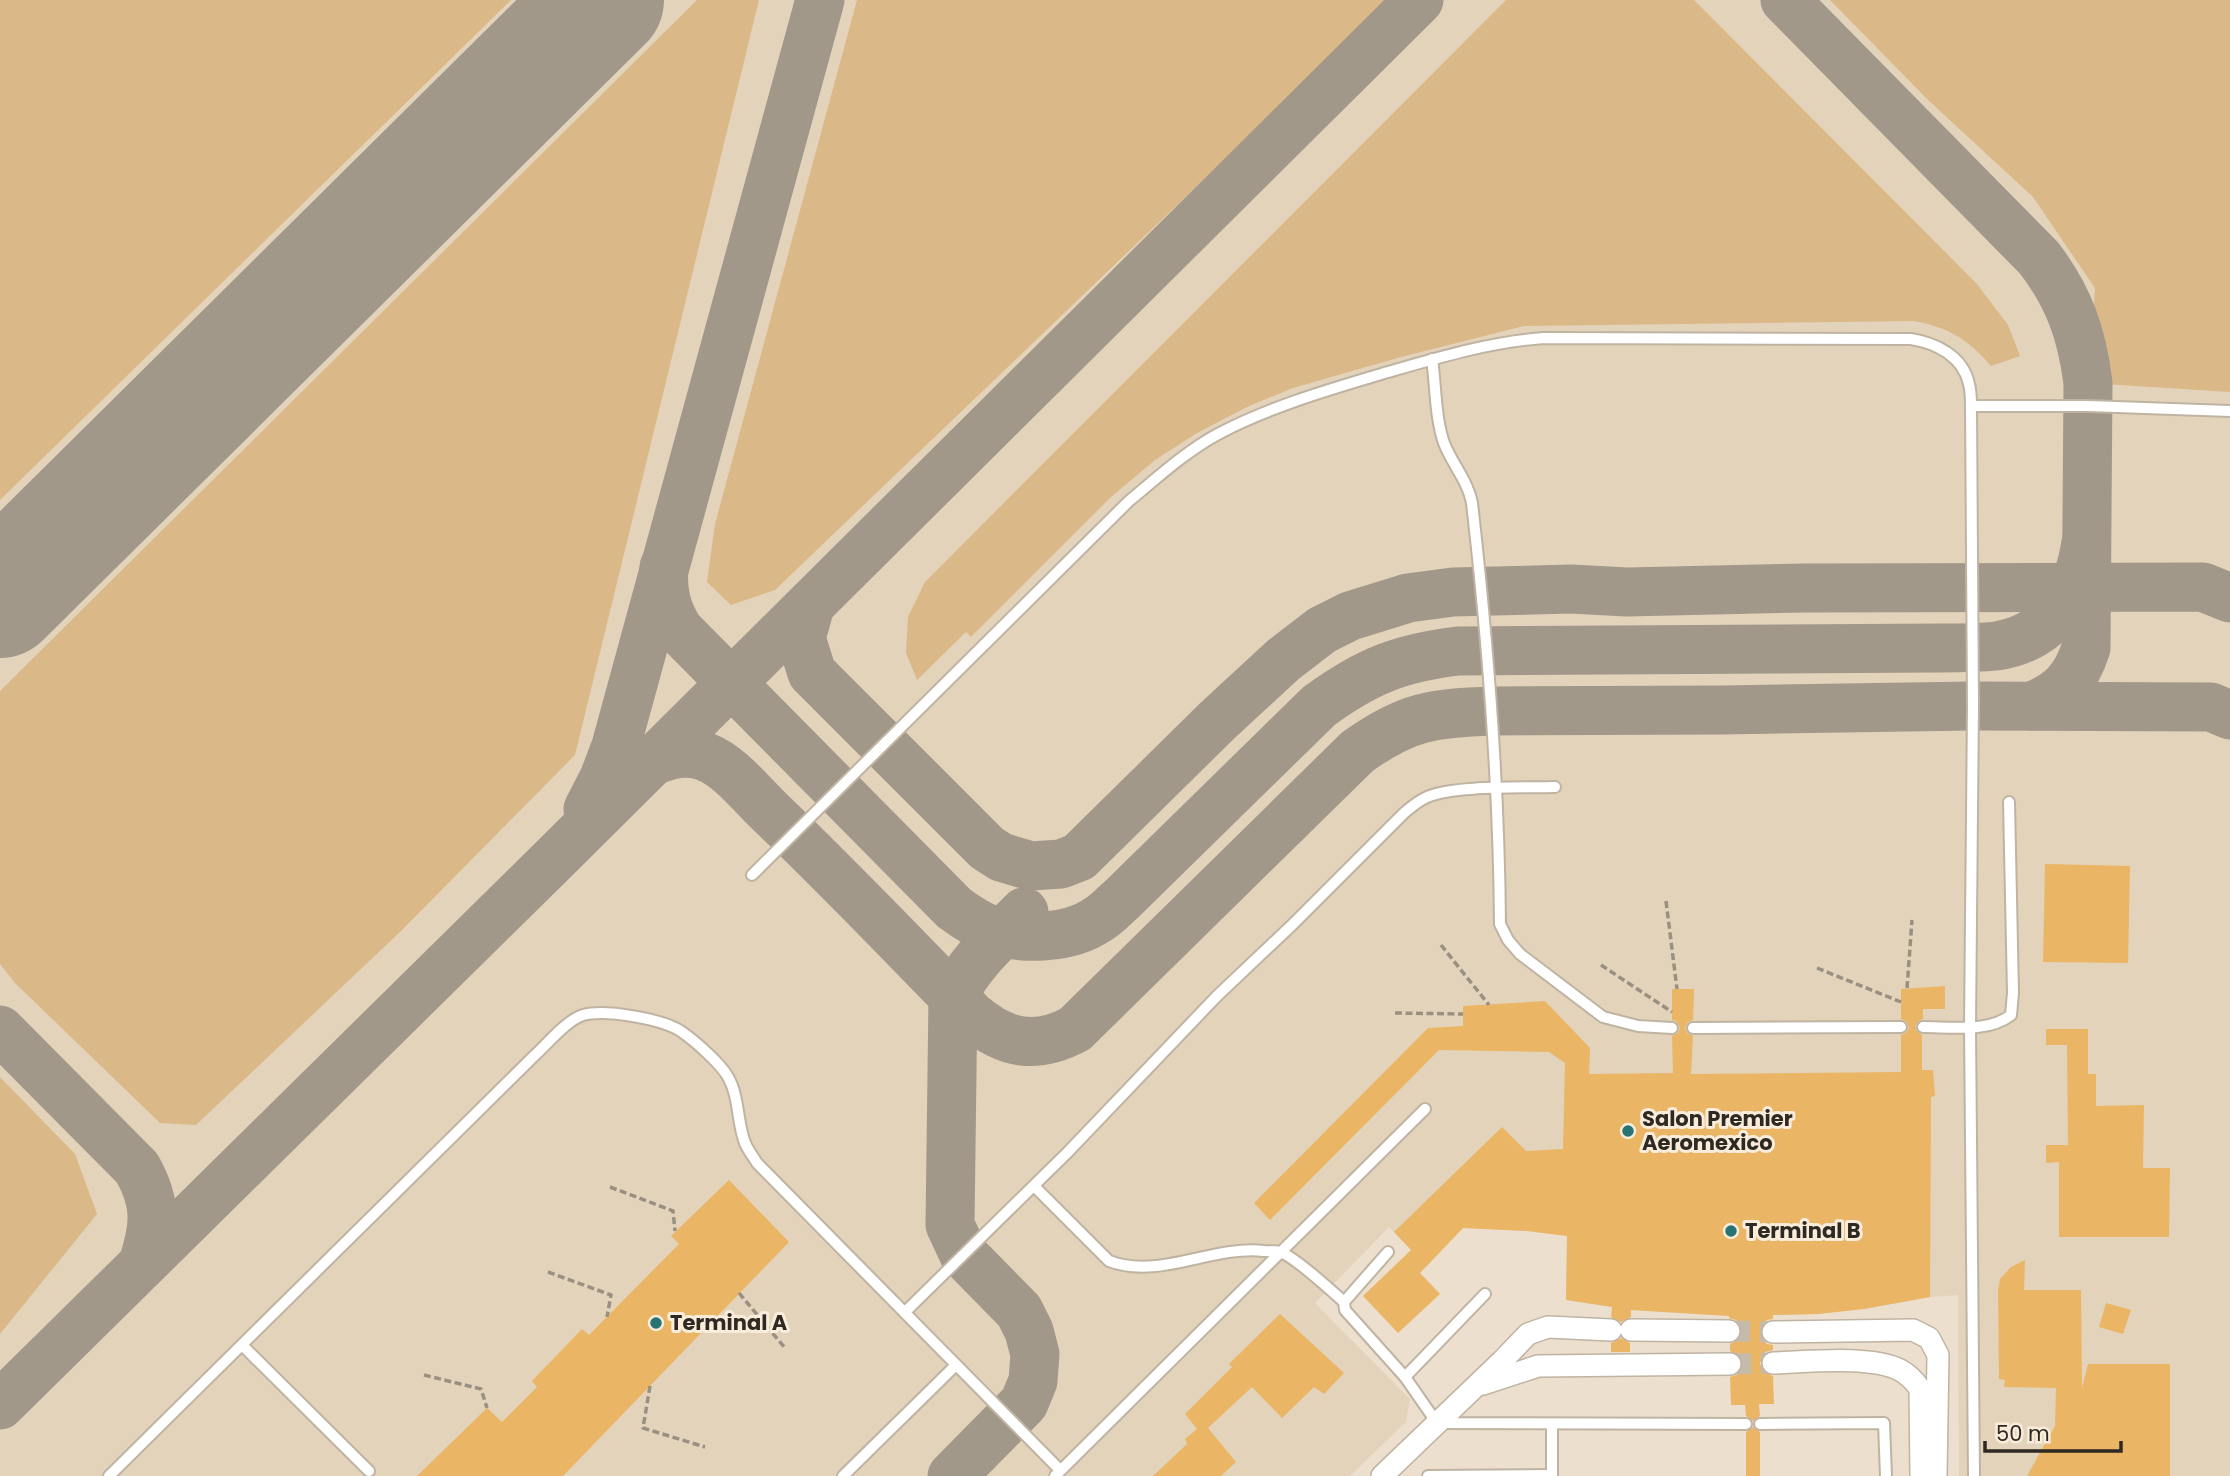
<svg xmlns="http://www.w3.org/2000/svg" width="2230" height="1476" font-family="Poppins,sans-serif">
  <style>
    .built { fill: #e3d3bb }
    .green { fill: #dbb887 }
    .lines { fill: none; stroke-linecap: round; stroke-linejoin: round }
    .taxiway { stroke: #a2988a; stroke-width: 49 }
    .runway { stroke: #a2988a; stroke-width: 122 }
    .building { fill: #eab565 }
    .minor-tunnel { stroke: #c6bbab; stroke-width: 21; stroke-dasharray: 21 10; stroke-linecap: butt }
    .service-casing { stroke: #bfb3a2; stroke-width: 14 }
    .minor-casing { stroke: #bfb3a2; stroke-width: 24 }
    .path { stroke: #999082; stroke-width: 3.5; stroke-dasharray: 7 3.5; stroke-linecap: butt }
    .service { stroke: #fff; stroke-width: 10 }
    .minor { stroke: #fff; stroke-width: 21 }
    .poi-dot { fill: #287374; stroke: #f9ecda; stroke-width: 2.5 }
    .labels { text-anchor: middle; stroke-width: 6; stroke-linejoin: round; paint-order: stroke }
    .poi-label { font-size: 21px; font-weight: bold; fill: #2e2922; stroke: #f9ecda; text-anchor: start }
  </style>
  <rect width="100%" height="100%" fill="#ecdfcd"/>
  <polygon class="built" points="0,0 2230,0 2230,1476 1959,1476 1958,1295 1930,1297 1864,1309 1818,1314 1729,1316 1631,1310 1566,1300 1567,1236 1527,1231 1463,1228 1427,1266 1389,1227 1315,1303 1410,1399 1406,1422 1350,1476 0,1476"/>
  <g class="green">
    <polygon points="0,0 511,0 0,500"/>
    <polygon points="697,0 759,0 575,755 400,932 196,1125 160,1123 15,983 0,964 0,691"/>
    <polygon points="857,0 1391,0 775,590 731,605 707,582 715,524"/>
    <path d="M1506,0H1694L1977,284L2008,325L2020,356L1991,366C1969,340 1948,327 1914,321L1524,326L1401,357L1293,388L1249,406L1197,433L1155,460L1111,497L971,637L966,632L917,680L906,653L908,617L925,582Z"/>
    <polygon points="1830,0 2230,0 2230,392 2088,383 2095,288 2033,197 1927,99"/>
    <polygon points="0,1077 75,1154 97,1214 0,1334"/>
  </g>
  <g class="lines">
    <g class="taxiway">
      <path d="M1785,0L2039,258C2069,297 2082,334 2088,383L2086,648C2076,679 2062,694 2032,706"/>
      <path d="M664,567C662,591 666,609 679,630L954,908C966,917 978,925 992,930C1023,940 1069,939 1097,920C1106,915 1114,906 1122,899L1319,706C1367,671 1400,658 1458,651L1941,648C1959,648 1978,648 1996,646C2052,638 2079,593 2086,542"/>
      <polyline points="810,606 801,638 812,673 987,848 1001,857 1031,866 1061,864 1079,857 1217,721 1283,660 1322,630 1350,616 1408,598 1453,592 1571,589 1627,592 1805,588 2203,587 2230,598"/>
      <path d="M650,762C669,755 686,749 706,757C731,767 751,794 770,812C839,878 905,947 972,1016C1005,1044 1036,1050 1075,1029L1357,752C1407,716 1433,713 1493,711L1722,710L1973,706L2211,707L2230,715"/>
      <polyline points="588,809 604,778 616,746 820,0"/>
      <path d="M0,1030L137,1168C157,1203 155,1226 143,1263"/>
      <polyline points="0,1405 551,862 1419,0"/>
      <path d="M952,1476L1024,1403L1033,1381L1035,1354L1029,1331L1019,1311L964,1255L950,1225L953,997C969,963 997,939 1024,912"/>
    </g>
    <polyline class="runway" points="0,597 603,0"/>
  </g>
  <g class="building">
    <polygon points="2045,864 2130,866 2128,963 2043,962"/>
    <polygon points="1945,986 1945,1009 1923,1009 1923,1019 1919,1021 1915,1026 1917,1031 1922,1035 1922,1070 1933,1070 1935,1096 1931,1097 1930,1297 1864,1309 1818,1314 1773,1315 1773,1319 1767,1320 1762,1325 1760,1332 1762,1339 1767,1344 1773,1345 1773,1350 1765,1352 1760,1363 1762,1371 1773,1376 1774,1404 1759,1404 1760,1416 1753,1421 1746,1416 1745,1405 1731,1405 1730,1377 1737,1375 1743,1365 1741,1357 1730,1351 1730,1344 1740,1338 1742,1332 1741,1325 1736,1320 1729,1318 1729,1316 1631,1310 1631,1317 1621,1322 1611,1317 1612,1307 1566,1300 1567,1236 1527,1231 1463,1228 1420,1273 1440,1294 1398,1333 1363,1296 1411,1250 1394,1232 1502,1127 1526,1151 1563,1149 1565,1063 1549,1052 1439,1050 1270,1220 1254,1203 1428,1028 1463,1026 1463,1006 1545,1001 1590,1048 1589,1074 1673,1073 1672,1036 1678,1033 1680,1028 1677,1022 1672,1020 1672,989 1694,989 1693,1020 1688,1022 1685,1027 1687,1033 1693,1036 1691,1074 1901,1072 1901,1035 1906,1033 1909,1028 1907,1022 1901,1019 1901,989"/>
    <polygon points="2046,1029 2088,1029 2088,1074 2096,1074 2096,1106 2144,1105 2143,1168 2170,1168 2169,1237 2059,1237 2059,1162 2046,1163 2046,1145 2068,1145 2067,1045 2046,1045"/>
    <polygon points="729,1180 789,1242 563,1476 417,1476 487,1408 502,1422 537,1387 532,1381 582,1329 589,1335 679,1244 671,1236"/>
    <polygon points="2025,1260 2024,1290 2081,1290 2082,1388 2088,1364 2170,1364 2170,1476 2027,1476 2055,1426 2056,1388 2004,1387 2005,1380 1999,1379 1998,1290 2000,1279 2011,1267"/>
    <polygon points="2106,1303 2131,1310 2123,1334 2099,1327"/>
    <polygon points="1280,1314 1344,1373 1324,1394 1314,1387 1282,1418 1252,1387 1208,1428 1236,1462 1221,1476 1153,1476 1187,1444 1185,1439 1197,1429 1185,1414 1232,1367 1229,1364"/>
    <polygon points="1621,1338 1630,1343 1630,1352 1611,1352 1611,1343"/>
    <polygon points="1753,1427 1760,1432 1760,1476 1746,1476 1746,1432"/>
  </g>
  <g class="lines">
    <g class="minor-tunnel">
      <polyline points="1729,1331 1773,1332"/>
      <polyline points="1730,1364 1773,1363"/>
    </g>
    <g class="service-casing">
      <g id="service">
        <path d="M1432,359C1436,387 1435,417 1444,443C1452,464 1468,481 1472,503C1488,643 1499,783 1500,924L1508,940L1520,954L1603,1017L1638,1026L1672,1028"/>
        <polyline points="1971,406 1973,706 1970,1027 1974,1476"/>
        <path d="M752,875L1129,501C1157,478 1185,452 1218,434C1271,406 1331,389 1388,372C1440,357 1490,342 1544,338L1911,339C1936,343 1963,356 1969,384C1971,391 1971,399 1971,406H2088L2230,411"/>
        <path d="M1923,1027C1950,1027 1988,1033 2011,1015L2013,993L2009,802"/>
        <polyline points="1693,1028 1901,1027"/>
        <path d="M1034,1186L1109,1261C1159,1280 1212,1245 1264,1251C1269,1251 1275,1251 1280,1252C1293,1256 1333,1292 1344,1302"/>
        <polyline points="1388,1252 1344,1302 1345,1310 1405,1377 1437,1423 1746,1424"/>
        <path d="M905,1312L1067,1153L1217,996L1291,926L1404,813C1411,807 1418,801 1427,797C1454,785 1523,788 1555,787"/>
        <polyline points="242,1345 369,1471"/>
        <polyline points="1405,1377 1485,1294"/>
        <polyline points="1552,1424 1552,1476"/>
        <polyline points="1760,1424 1884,1423 1886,1476"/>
        <path d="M109,1476L534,1056C547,1044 567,1020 583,1015C605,1009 664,1019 682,1032C695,1041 721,1064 728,1077C739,1096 737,1120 744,1140C746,1148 753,1156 757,1163L1060,1470"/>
        <polyline points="843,1476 956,1365"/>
        <polyline points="1055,1476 1425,1109"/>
        <polyline points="1428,1476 1552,1475"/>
      </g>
    </g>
    <g class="minor-casing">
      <g id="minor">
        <polyline points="1631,1330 1729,1331"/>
        <polyline points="1773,1332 1913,1330 1929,1338 1938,1355 1936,1476"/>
        <path d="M1773,1363C1807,1362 1871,1355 1900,1370C1909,1375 1914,1380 1920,1389L1921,1476"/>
        <polyline points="1483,1384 1538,1366 1730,1364"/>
        <polyline points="1382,1476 1502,1361 1528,1334 1548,1327 1611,1330"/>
      </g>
    </g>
    <g class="path">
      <polyline points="1666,901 1677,989"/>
      <polyline points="1441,945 1489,1005"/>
      <polyline points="1601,965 1672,1012"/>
      <polyline points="1817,968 1901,1002"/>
      <polyline points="1907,988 1912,920"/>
      <polyline points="1395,1013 1463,1014"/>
      <polyline points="610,1187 673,1211 675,1231"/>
      <polyline points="548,1272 611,1295 607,1317"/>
      <polyline points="739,1293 785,1348"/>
      <polyline points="424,1375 481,1389 487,1408"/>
      <polyline points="650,1386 643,1428 705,1447"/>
    </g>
    <use href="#service" class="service"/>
    <use href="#minor" class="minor"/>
  </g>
  <g class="poi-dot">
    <circle cx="1628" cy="1131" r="7"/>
    <circle cx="1731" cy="1231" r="7"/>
    <circle cx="656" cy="1323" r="7"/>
  </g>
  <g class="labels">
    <g class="poi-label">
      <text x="1642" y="1126">Salon Premier<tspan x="1642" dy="24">Aeromexico</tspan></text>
      <text x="1745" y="1238">Terminal B</text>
      <text x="670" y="1330">Terminal A</text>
    </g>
  </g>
  <path d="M1985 1441v10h136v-10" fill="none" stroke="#2e2922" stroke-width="3.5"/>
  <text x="1996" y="1441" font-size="21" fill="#2e2922" stroke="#f9ecda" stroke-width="5" paint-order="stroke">50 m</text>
</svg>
